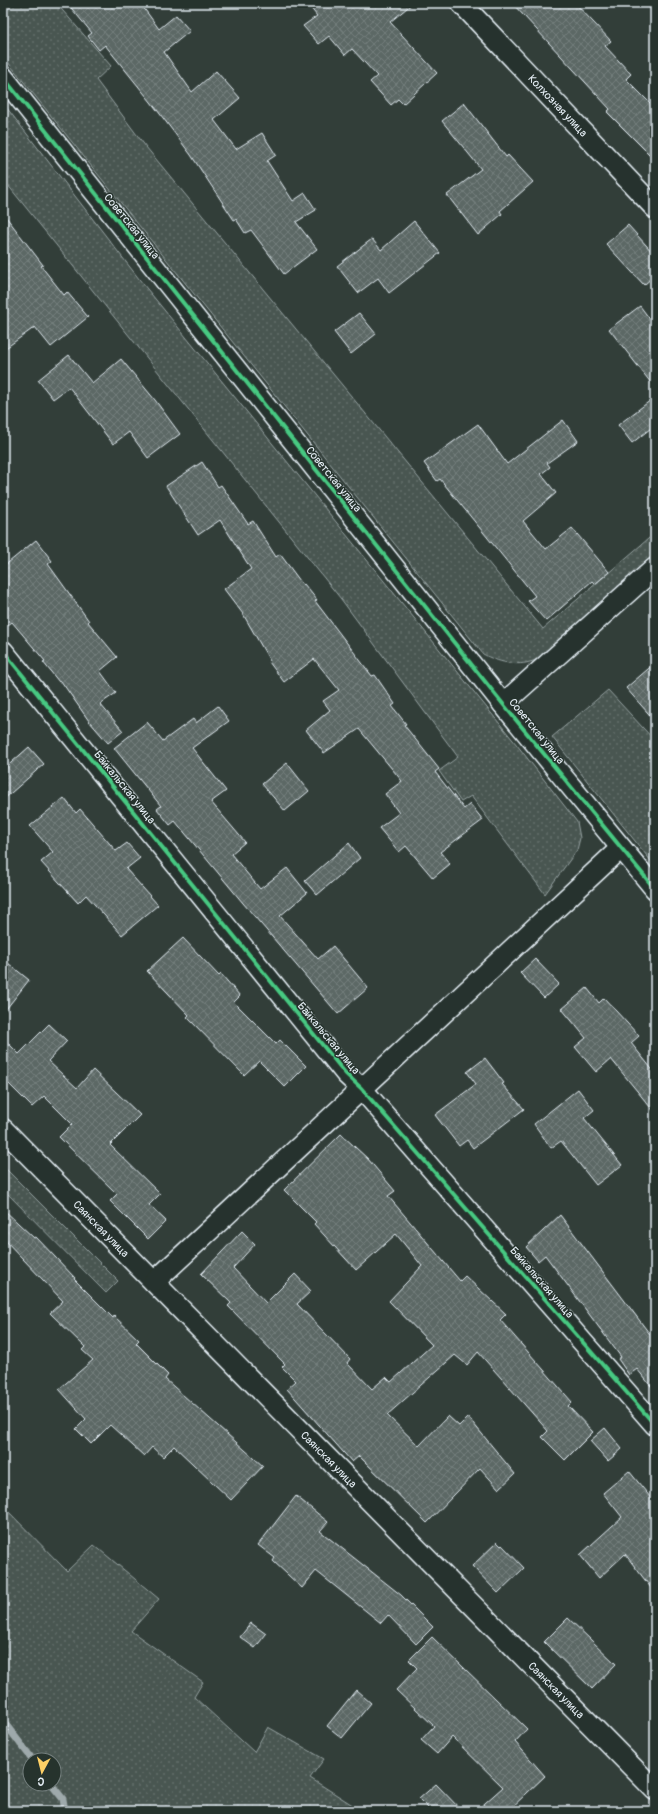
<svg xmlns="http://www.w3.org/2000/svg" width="658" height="1814" font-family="Pangolin,sans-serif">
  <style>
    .grass { fill: url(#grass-dots); stroke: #98a4a4; fill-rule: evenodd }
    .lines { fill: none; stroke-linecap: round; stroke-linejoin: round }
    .stream { stroke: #9ea9ab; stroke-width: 7 }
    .building { fill: url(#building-cross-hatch); stroke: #e8f1f8 }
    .street-casing { stroke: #e8f1f8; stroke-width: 23 }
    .street { stroke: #26332d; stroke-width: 20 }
    .cycleway-casing { stroke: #26332d; stroke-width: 6 }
    .cycleway { stroke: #46c982; stroke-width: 4 }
    .labels { text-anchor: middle; stroke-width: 3; stroke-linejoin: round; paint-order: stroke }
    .street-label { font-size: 11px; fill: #e8f1f8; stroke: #26332d }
  </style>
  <defs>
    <pattern id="grass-dots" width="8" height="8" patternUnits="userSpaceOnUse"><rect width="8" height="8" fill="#495651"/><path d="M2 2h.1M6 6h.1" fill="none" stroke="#636f6b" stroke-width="1.8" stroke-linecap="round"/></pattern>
    <pattern id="building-cross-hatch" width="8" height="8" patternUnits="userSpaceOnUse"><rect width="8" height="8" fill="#5c6865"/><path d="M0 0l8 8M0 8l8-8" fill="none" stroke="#737e7c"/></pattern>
  </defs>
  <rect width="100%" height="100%" fill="#323e39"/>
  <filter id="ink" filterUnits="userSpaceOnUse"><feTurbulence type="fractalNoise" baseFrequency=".025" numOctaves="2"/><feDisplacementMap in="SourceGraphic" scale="8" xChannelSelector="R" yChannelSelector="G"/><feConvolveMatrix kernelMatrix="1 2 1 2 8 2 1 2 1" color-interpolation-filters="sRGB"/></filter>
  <g filter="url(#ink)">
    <g class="grass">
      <path d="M3,3H56L111,66L96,80L146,147L543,629L655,533V553L547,653C543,656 538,659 533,661C517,667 497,662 483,654L3,56Z"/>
      <polygon points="3,103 143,284 517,745 577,822 580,838 577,850 545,894 471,796 461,802 439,771 458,757 341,599 3,179"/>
      <polygon points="608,690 655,741 655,866 552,737"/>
      <polygon points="3,1166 118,1281 106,1293 3,1189"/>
      <path d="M3,1506L67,1571L94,1545L159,1599L131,1631L203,1682L194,1697L254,1752L268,1727L324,1759L310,1778L362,1811H3ZM30,1760H54V1784H30Z"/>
    </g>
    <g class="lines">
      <g class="stream">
        <polyline points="3,1721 33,1760"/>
        <polyline points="51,1784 63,1799 65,1811"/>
      </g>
    </g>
    <g class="building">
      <polygon points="67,3 140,3 159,29 176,15 190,31 164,52 192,92 216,71 240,98 214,120 236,149 262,133 276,155 267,161 293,201 305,193 316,210 296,222 317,249 284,274 251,230 245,233 236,219 234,220 191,155 151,102 105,45 99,50 88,36 92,33"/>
      <polygon points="307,3 413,3 390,22 437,73 403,104 398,99 391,105 370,82 377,76 352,49 345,55 329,36 319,44 303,26 317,16"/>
      <polygon points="512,3 575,3 611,41 605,46 631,74 626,79 655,108 655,160 607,112 610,109"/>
      <polygon points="464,103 506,157 508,155 533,182 500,211 502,214 478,235 447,195 481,169 442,121"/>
      <polygon points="3,213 43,265 41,266 64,295 67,292 88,317 51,347 35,327 3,350"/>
      <polygon points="414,221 440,253 389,293 378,278 358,293 337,266 372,239 381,250"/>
      <polygon points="628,225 655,255 655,275 644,285 606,244"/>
      <polygon points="640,306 655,326 655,388 609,329"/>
      <polygon points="359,313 376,334 351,354 334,332"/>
      <polygon points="69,355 92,383 121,359 155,400 180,434 148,458 129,432 113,444 69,387 53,399 38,380"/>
      <polygon points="655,397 655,425 632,443 618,425"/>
      <polygon points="563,420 578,441 547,463 550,467 541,474 556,493 523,521 546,549 572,528 609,572 595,584 592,581 546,621 528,601 535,596 440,479 437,481 424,463 478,424 507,464"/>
      <polygon points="202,462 218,487 221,485 248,524 253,521 276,557 280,554 303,585 304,584 317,600 315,601 372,676 375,675 395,704 392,706 406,724 404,725 439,769 435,772 464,809 470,804 483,820 440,852 450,864 433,878 406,846 399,852 379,828 399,813 385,794 402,781 359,729 324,753 306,730 330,710 323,701 339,690 314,659 284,682 269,662 270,661 243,614 224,589 251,569 220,520 198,535 166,486"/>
      <polygon points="36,540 52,561 48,564 89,621 88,622 117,657 100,671 116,693 100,704 123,731 108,743 89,721 61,681 59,682 43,662 45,661 12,622 3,629 3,567"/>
      <polygon points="655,663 655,721 626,688"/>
      <polygon points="218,706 229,721 192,748 226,791 211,802 245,842 231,854 260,889 287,868 307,893 280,916 318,959 333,946 368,988 338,1014 243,903 175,821 170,825 157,809 161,806 114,748 147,722 163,741 193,719 196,723"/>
      <polygon points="29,747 44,764 3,800 3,770"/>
      <polygon points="287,763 309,791 285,811 262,784"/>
      <polygon points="64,798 76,813 80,809 116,851 127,843 140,858 126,869 158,905 122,935 86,895 78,903 41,862 53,852 30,826"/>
      <polygon points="349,843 360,858 317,895 305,881"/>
      <polygon points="183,938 219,976 221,974 240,996 234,1002 276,1044 280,1040 306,1066 285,1087 259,1061 244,1075 187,1017 189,1015 147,971"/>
      <polygon points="3,959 29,980 3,1013"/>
      <polygon points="535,959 559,984 544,998 520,973"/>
      <polygon points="587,988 599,1003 604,998 639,1036 631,1043 655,1073 655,1113 611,1059 596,1072 575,1047 586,1038 562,1009"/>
      <polygon points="49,1024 67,1041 48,1061 77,1088 93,1070 140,1115 110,1145 160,1194 149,1205 166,1221 148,1239 110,1201 117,1194 59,1137 72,1124 44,1096 32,1107 3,1078 3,1038 19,1054"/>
      <polygon points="485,1058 504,1083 502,1084 524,1109 473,1148 467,1140 459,1146 435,1115 476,1084 467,1072"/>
      <polygon points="578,1089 594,1110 584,1118 622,1165 596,1185 561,1141 551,1148 534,1124"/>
      <polygon points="341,1134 368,1159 395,1191 388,1196 460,1281 465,1276 506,1314 500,1320 572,1402 568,1406 593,1432 565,1460 542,1437 548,1431 478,1352 467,1365 455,1355 387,1415 419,1446 448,1416 459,1426 468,1417 515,1474 499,1489 480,1468 427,1523 359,1456 352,1462 287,1389 296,1381 282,1367 285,1364 228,1306 231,1303 201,1274 242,1231 255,1244 233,1268 266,1303 295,1274 311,1291 297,1304 350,1359 347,1363 372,1389 386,1377 391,1382 432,1345 389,1301 422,1266 396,1234 356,1270 314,1224 316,1222 284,1190"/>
      <polygon points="3,1209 34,1238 36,1237 75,1278 74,1279 113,1318 114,1316 139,1340 136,1343 168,1375 165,1379 263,1466 231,1500 174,1446 163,1457 152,1447 144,1456 110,1425 91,1444 76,1429 86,1419 59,1389 93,1360 82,1350 85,1347 50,1313 63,1301 3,1238"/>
      <polygon points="560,1215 655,1341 655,1391 637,1369 629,1375 618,1359 621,1357 545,1255 538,1261 526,1247"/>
      <polygon points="605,1428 622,1449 608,1461 590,1441"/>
      <polygon points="629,1471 655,1503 655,1593 625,1554 599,1578 580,1555 622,1517 603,1493"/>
      <polygon points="296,1496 328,1522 320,1531 401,1595 433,1627 416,1644 388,1615 381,1623 316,1571 302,1588 273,1561 275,1558 258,1545"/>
      <polygon points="497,1542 501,1546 502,1545 524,1568 498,1593 472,1566"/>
      <polygon points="568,1618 616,1664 592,1689 544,1642"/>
      <polygon points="251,1623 266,1634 255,1648 240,1637"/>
      <polygon points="432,1637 527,1729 515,1742 545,1776 508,1811 476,1811 503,1787 452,1737 437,1754 421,1740 434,1726 396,1690 417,1668 409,1660"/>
      <polygon points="356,1690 371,1703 342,1738 327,1726"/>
      <polygon points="436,1784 462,1811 431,1811 419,1799"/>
    </g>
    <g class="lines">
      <g class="street-casing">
        <g id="street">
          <path id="s1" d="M461,3L655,208"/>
          <polyline points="3,77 503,704 655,889"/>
          <polyline points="3,651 346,1074 361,1088 655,1425"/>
          <polyline points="503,704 655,568"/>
          <path id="s2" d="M3,1129L655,1790"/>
          <polyline points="154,1282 621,848"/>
        </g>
      </g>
      <use href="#street" class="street"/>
      <g class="cycleway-casing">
        <g id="cycleway">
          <polyline points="3,77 503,704 655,889"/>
          <polyline points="3,651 346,1074 361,1088 655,1425"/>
        </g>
      </g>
      <use href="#cycleway" class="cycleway"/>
    </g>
  </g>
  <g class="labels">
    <g class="street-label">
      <text dy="4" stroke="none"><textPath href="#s1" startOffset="141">Колхозная улица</textPath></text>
      <text transform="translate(132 226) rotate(51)" y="4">Советская улица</text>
      <text transform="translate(334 479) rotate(51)" y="4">Советская улица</text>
      <text transform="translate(537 731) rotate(51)" y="4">Советская улица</text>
      <text transform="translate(125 787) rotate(51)" y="4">Байкальская улица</text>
      <text transform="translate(329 1038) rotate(50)" y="4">Байкальская улица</text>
      <text dy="4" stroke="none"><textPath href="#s2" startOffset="140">Саянская улица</textPath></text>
      <text transform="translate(542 1282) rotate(49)" y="4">Байкальская улица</text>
      <text dy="4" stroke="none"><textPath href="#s2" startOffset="464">Саянская улица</textPath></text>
      <text dy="4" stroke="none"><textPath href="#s2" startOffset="788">Саянская улица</textPath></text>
    </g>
  </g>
  <rect width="658" height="1814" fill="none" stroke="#26332d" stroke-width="16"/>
  <rect x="8" y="8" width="642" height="1798" fill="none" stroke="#e8f1f8" stroke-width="1.5" filter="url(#ink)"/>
  <g transform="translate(42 1772) rotate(187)"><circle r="19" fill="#26332d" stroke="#747f7e"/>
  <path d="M0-3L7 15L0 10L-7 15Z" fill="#ffd166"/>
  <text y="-6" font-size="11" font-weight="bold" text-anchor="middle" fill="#e8f1f8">С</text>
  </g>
</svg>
